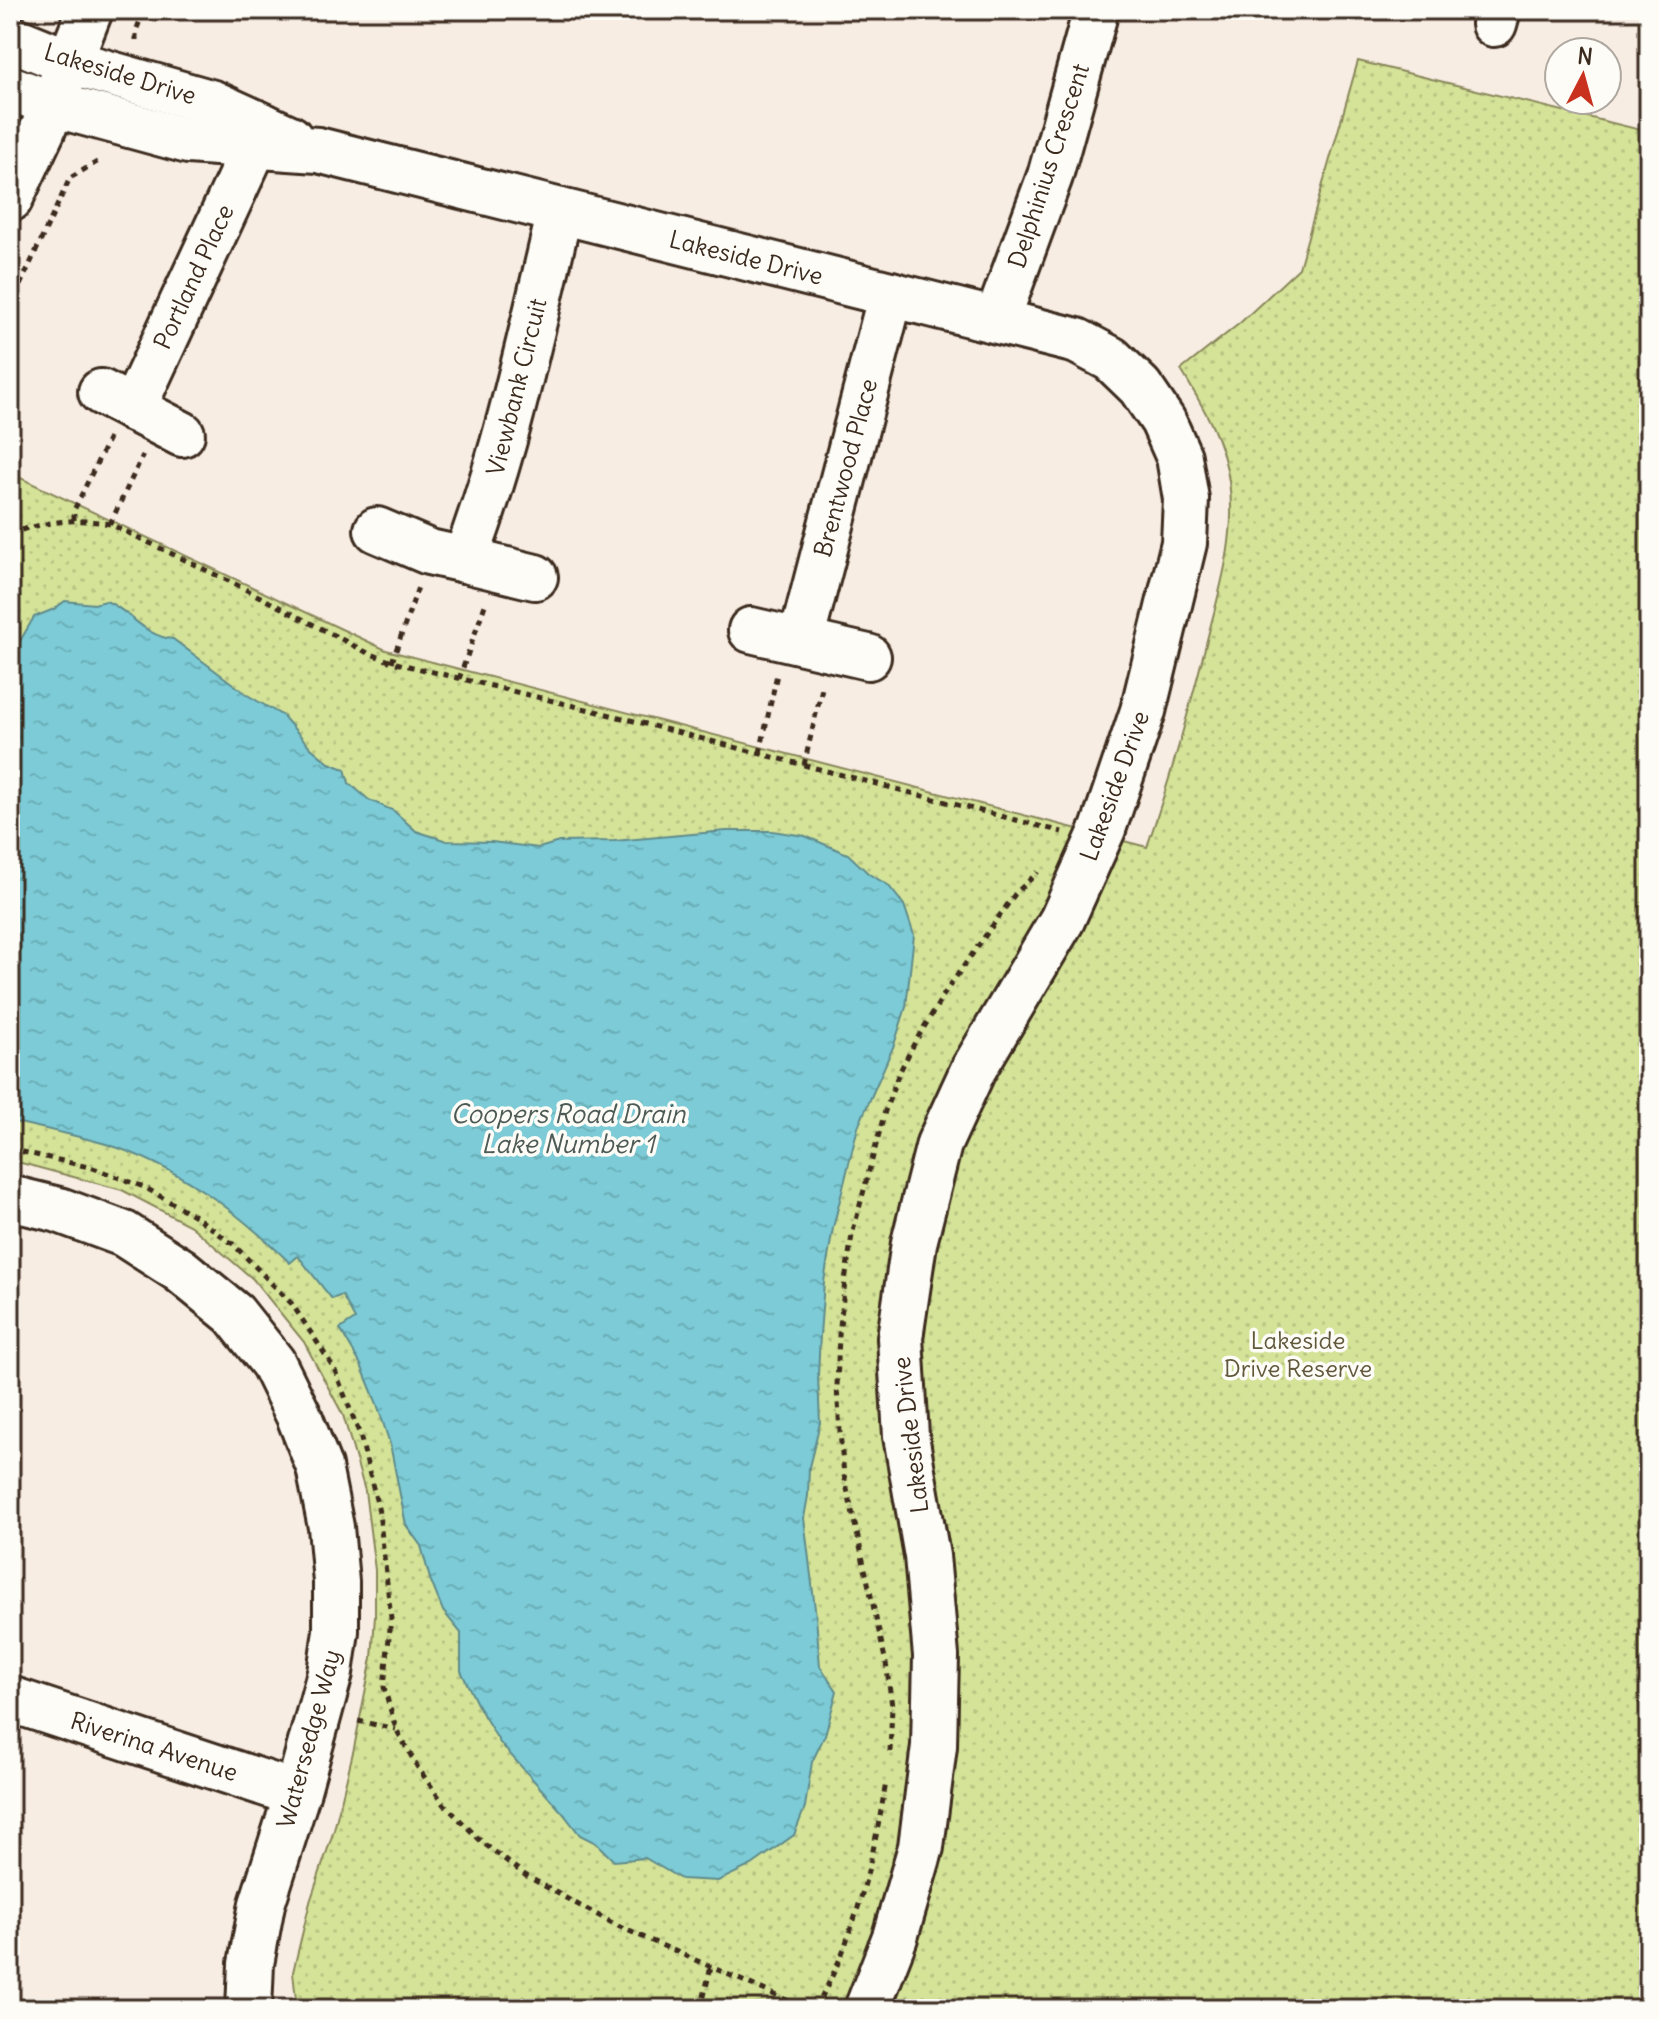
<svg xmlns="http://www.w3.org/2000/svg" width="1659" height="2019" font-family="Delius,sans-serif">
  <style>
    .park { fill: url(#park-dots); stroke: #88865a; stroke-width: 2 }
    .water { fill: url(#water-ripples); stroke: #618b8c; stroke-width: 2 }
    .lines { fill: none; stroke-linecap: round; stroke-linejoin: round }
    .minor-casing { stroke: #3b2a1e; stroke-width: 50 }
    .path { stroke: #3b2a1e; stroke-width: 5; stroke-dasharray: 6 6; stroke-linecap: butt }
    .minor { stroke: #fdfcf7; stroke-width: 44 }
    .labels { text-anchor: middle; stroke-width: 7; stroke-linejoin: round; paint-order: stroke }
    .street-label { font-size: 24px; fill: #3b2a1e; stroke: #fdfcf7 }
    .park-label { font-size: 24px; fill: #61583c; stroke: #fdfcf7 }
    .water-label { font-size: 26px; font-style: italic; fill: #4e5a55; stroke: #fdfcf7 }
  </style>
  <defs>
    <pattern id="park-dots" width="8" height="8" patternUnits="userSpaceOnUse" patternTransform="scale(2)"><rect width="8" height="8" fill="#d4e397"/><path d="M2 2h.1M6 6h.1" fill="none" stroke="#b7c382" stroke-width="1.8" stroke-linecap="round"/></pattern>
    <pattern id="water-ripples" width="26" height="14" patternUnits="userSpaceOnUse" patternTransform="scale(2)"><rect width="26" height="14" fill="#7bcbd6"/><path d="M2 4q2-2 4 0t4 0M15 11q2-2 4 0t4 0" fill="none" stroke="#6baeb7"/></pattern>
  </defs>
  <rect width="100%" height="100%" fill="#f8ede3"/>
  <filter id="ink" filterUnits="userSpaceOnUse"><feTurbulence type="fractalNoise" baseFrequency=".0125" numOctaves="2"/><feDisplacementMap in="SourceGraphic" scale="16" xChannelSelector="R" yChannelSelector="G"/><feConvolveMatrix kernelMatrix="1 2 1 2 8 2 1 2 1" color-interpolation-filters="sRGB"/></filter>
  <g filter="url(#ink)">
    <path class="park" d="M1358,61L1649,132V2009H297L293,1972L310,1902L334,1830L354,1748L372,1658L375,1616V1570L365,1491L343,1415L304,1342L253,1279L191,1226L122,1190L10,1160V473L386,650L1147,847C1171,777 1190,708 1208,636C1221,585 1237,534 1229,481C1223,439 1202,405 1181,370L1240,323L1299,268Z"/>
    <path class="water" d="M65,601L94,604L106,601C131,611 143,636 173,639L249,696L283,716L311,748L329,763L345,769L349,783L369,800L394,811L416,831L447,841L492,842L539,848L559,842L614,841L726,831H772L805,836L848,854L869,874L888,885L904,905L914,935L906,1007L894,1045L858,1127L833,1228L824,1282L820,1335L818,1375L820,1423L809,1467L808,1496L804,1518L816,1617L820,1666L837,1691L825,1735L812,1762L805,1807L794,1835L752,1865L718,1881L681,1879L645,1858L614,1861L596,1843L580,1835L562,1812L500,1743L477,1704L461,1671V1633L443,1611L430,1579L421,1546L406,1525L390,1444L377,1404L361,1365L340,1329L355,1319L342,1295L332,1299L298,1256L290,1263C237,1211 178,1166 106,1144C74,1135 42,1128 10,1121V658L34,617L54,609Z"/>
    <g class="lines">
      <g class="minor-casing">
        <g id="minor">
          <polyline points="1494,24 1498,10"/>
          <polyline points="10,38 69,62 213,103 290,138"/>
          <polyline points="10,88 52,104 188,141 318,150 1077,341 1111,359 1140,387 1163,421 1179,457 1186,499 1184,543 1143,711 1103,829 1062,920 973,1070 939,1144 914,1243 900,1338 906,1436 927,1556 936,1656 934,1746 921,1847 895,1937 867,2009"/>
          <polyline points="10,199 43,129 90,10"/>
          <polyline points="997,320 1050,176 1096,10"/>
          <polyline points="101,392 182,434"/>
          <polyline points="133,409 264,126"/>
          <path d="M377,530L429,552L465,560C508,447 532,328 560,211"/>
          <polyline points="465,560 535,577"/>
          <polyline points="751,630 868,657"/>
          <polyline points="801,641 891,294"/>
          <polyline points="10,1198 59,1210 124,1234 180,1270 234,1314 273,1363 299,1416 319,1467 331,1527 336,1582 336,1631 330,1673 297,1794 262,1904 251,1964 249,2009"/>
          <polyline points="10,1699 297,1794"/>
        </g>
      </g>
      <g class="path">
        <polyline points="136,40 136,31 144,10"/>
        <polyline points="10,307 70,178 102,159"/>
        <polyline points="74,520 74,510 109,438"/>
        <polyline points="110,524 143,455"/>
        <path d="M10,534C43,522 75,517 110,524L237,585L366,652L392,662L603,713L1062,832"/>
        <polyline points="392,662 418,587"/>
        <polyline points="459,679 485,605"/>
        <polyline points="760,753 777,674"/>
        <polyline points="804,765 823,684"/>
        <polyline points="10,1149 93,1168 144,1187 195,1216 233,1244 292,1304 334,1368 360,1435 379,1512 391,1618 384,1687 396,1729 418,1768 444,1804 482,1842 525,1875 573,1902 620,1927 807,2009"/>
        <polyline points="358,1721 396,1729"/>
        <polyline points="890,1752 892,1706 886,1663 844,1475 840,1432 837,1387 839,1335 845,1281 852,1235 885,1111 898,1075 915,1042 946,991 1015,894 1038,872"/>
        <polyline points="701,2009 711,1966"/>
        <path d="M816,2009C827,1986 839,1964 847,1940C866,1889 877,1836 886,1782"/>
      </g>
      <use href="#minor" class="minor"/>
    </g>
  </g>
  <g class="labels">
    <g class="street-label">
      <text transform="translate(120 74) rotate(17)" y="8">Lakeside Drive</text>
      <text transform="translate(1049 166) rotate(-72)" y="8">Delphinius Crescent</text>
      <text transform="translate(746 258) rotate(14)" y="8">Lakeside Drive</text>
      <text transform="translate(194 277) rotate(-65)" y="8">Portland Place</text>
      <text transform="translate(517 387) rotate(-76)" y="8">Viewbank Circuit</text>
      <text transform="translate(846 468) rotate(-75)" y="8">Brentwood Place</text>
      <text transform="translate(1115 786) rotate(-70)" y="8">Lakeside Drive</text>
      <text transform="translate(911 1435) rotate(-97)" y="8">Lakeside Drive</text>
      <text transform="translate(309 1739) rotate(-75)" y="8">Watersedge Way</text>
      <text transform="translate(154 1747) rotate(18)" y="8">Riverina Avenue</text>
    </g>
    <g class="park-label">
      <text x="1298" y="1349">Lakeside<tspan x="1298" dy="28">Drive Reserve</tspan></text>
    </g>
    <g class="water-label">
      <text x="568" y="1123">Coopers Road Drain<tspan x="568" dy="30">Lake Number 1</tspan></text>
    </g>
  </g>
  <rect width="1659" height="2019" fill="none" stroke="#fdfcf7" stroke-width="40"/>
  <rect x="20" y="20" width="1619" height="1979" fill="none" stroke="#3b2a1e" stroke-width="3" filter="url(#ink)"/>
  <g transform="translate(1583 76) rotate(6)"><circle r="38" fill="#fdfcf7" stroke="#afa8a0" stroke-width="2"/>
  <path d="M0-6L14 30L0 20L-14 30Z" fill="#c8321e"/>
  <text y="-12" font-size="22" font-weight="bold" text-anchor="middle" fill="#3b2a1e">N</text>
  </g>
</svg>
